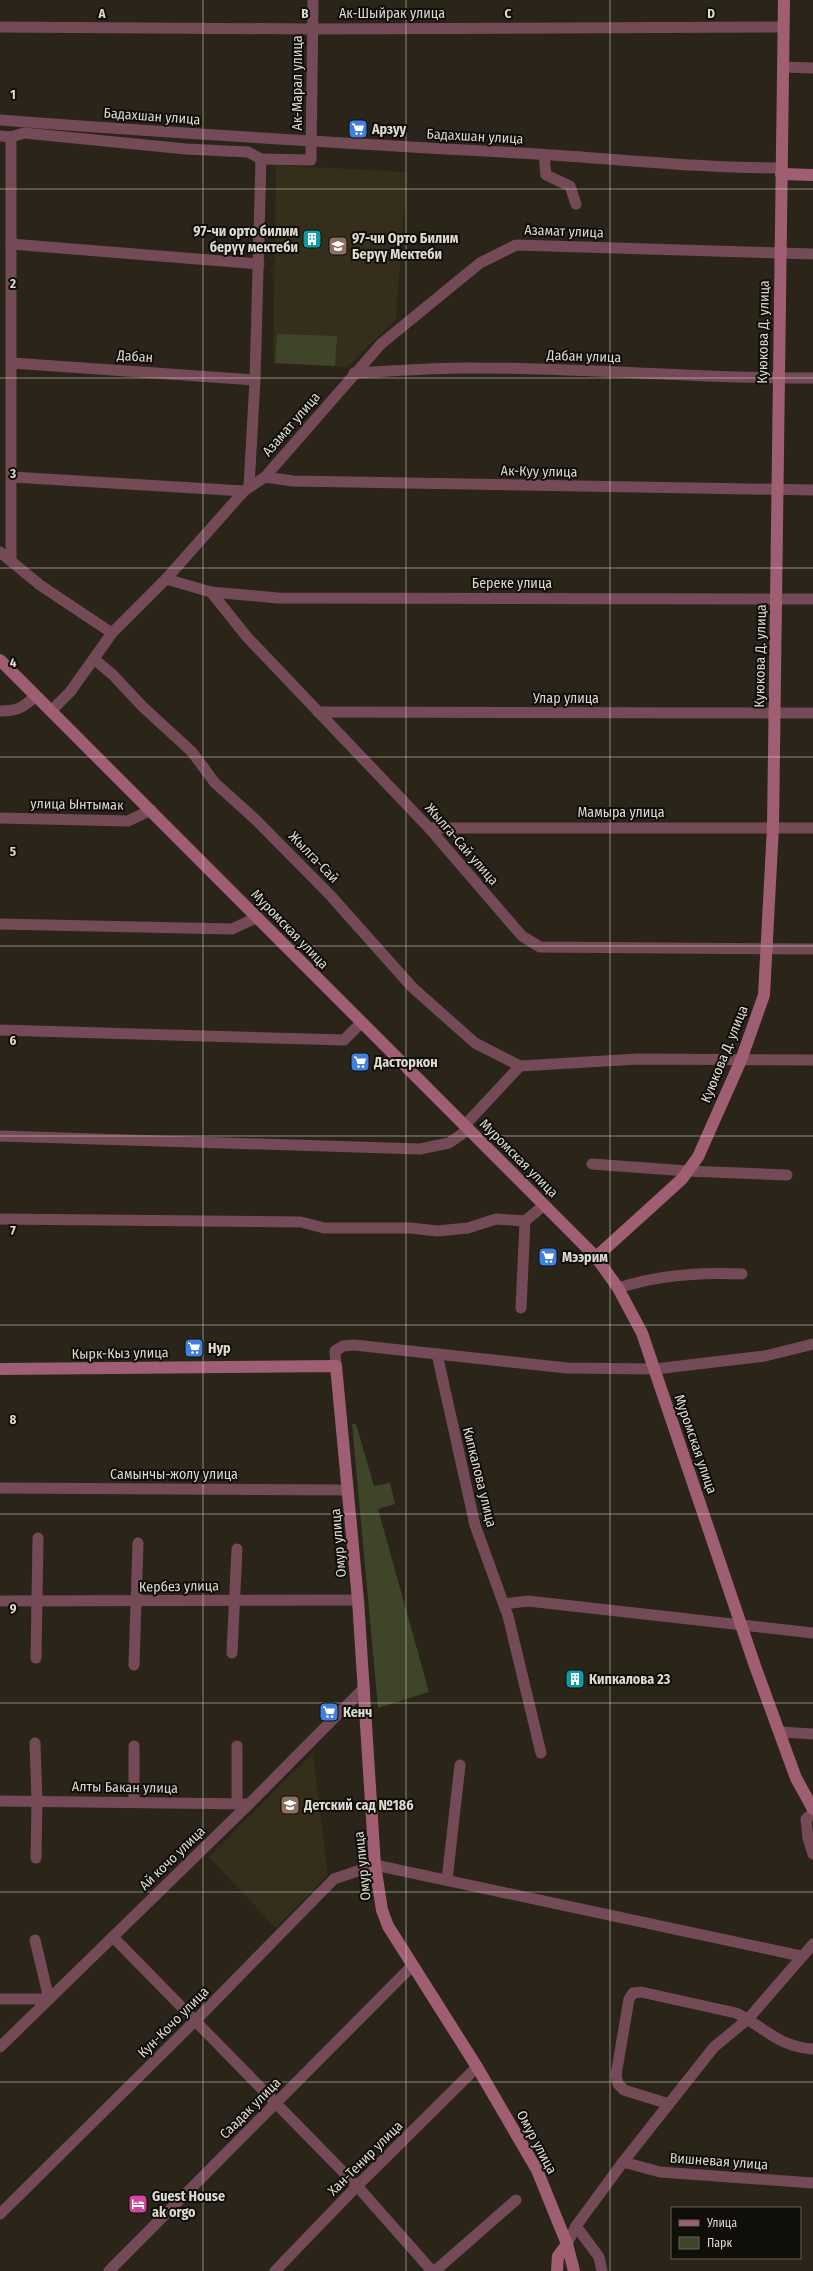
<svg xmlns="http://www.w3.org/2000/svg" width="813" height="2271" font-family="'Fira Sans Condensed',sans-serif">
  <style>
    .built { fill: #352e1b }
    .green { fill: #3e4529 }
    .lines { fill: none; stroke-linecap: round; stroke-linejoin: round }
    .street { stroke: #744a57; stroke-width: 11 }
    .secondary { stroke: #a05e72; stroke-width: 12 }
    .grid { fill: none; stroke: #dddad2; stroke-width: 1; stroke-opacity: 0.55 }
    .labels { text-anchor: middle; stroke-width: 4; stroke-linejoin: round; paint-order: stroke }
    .street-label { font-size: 14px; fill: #dddad2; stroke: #100e09 }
    .poi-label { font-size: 14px; font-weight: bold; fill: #dddad2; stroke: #100e09; text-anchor: start }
    .grid-label { font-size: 13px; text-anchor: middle; font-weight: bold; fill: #dddad2; stroke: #100e09; stroke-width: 4; stroke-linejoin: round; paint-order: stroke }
  </style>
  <rect width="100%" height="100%" fill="#2a2518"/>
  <g class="built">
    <polygon points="276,165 407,172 396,319 347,367 273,363"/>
    <polygon points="313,1753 328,1875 276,1928 209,1857"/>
  </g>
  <g class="green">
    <polygon points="277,334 337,336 335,366 275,363"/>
    <polygon points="352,1424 356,1424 374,1486 390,1483 395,1504 378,1509 429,1692 378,1708"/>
  </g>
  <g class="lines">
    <g class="street">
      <polyline points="0,27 313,29 783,27"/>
      <polyline points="783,67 813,68"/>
      <path d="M0,120C179,134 358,144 537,154C619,159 698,168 781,168"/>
      <polyline points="0,136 11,137 24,133 186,149 248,152 261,159 255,380 249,486"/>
      <polyline points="11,137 11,561"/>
      <polyline points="544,155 546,175 570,186 576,204"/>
      <polyline points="261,159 311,160 313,0"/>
      <polyline points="11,244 259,264"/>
      <polyline points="12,363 255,380"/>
      <path d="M354,373C395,371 437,367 478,368C590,368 701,379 813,378"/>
      <polyline points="12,477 244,491"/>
      <polyline points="265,477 293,481 813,490"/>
      <polyline points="0,552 40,585 112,633"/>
      <polyline points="166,579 211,592 247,637 429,828 522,936 540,947 813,949"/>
      <polyline points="211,592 278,598 813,599"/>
      <polyline points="94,659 113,675 143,707 192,752 215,783 256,820 330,895 412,987 475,1043 520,1066"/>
      <path d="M0,711C18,711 22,708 36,696"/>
      <polyline points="51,711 70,692 112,633 166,579 244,491 265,477 381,344 480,263 516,245 813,254"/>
      <polyline points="318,712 813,713"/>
      <polyline points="0,818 128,821 151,810"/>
      <polyline points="429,828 813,828"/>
      <polyline points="0,924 232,929 258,917"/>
      <polyline points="0,1030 344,1040 361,1023"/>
      <polyline points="465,1125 520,1066 638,1059 813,1060"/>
      <polyline points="0,1136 420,1149 449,1143 469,1129"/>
      <polyline points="592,1164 687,1171 787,1175"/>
      <polyline points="0,1219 301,1222 324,1228 411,1228 437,1231 468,1228 496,1219 525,1221 543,1206"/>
      <path d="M618,1288C658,1275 700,1272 742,1274"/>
      <polyline points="521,1308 525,1221"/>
      <polyline points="437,1354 475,1525 508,1616 541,1753"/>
      <polyline points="336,1366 335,1351 343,1346 354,1345 567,1368 655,1369 765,1356 813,1344"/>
      <polyline points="0,1488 348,1490"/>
      <polyline points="0,1601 358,1600"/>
      <polyline points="504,1604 528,1601 813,1633"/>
      <polyline points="232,1653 237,1549"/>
      <polyline points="36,1658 38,1538"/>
      <polyline points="134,1665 138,1543"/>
      <polyline points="780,1732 813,1734"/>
      <polyline points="35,1743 37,1801 36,1858"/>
      <polyline points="237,1746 237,1804"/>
      <polyline points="0,1801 249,1804"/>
      <polyline points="134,1802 134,1746"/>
      <polyline points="813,1813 806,1819 808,1838 813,1854"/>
      <polyline points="447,1880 460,1765"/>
      <polyline points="113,1937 357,2186 432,2271"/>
      <polyline points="0,1999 49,1999 35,1940"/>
      <polyline points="0,2047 249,1804 364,1688"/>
      <path d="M669,2104L624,2090L618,2084L616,2075L629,1999L633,1993L641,1992L736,2013C766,2028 777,2046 813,2049"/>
      <polyline points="623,2162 660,2172 813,2183"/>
      <polyline points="0,2214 196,2020 334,1879 375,1865 801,1956"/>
      <polyline points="576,2226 599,2257 602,2271"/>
      <polyline points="567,2244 576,2226 623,2162 714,2047 748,2019 813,1944"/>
      <polyline points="109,2271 412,1966"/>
      <polyline points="275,2271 357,2186 477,2067"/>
      <polyline points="435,2271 516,2200"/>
    </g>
    <g class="secondary">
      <polyline points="781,174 813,175"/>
      <polyline points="0,660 596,1257 618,1288 642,1333 755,1666 796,1778 813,1809"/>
      <polyline points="596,1257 682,1179 698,1157 741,1060 764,995 773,827 784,0"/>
      <polyline points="0,1369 336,1366 358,1600 375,1865 382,1910 388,1926 477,2067 537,2170 567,2244 558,2256 557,2271"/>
      <polyline points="567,2244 574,2271"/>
    </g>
  </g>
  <path class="grid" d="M203,0V2271M406,0V2271M610,0V2271M0,189H813M0,378H813M0,568H813M0,757H813M0,946H813M0,1136H813M0,1325H813M0,1514H813M0,1703H813M0,1892H813M0,2082H813"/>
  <defs>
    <g id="supermarket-square" transform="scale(1)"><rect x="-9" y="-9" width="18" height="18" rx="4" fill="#3f7fe0" stroke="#100e09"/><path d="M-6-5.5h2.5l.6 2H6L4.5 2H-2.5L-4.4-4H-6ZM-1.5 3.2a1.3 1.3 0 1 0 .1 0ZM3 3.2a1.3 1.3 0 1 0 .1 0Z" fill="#fff"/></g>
    <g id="building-square" transform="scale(1)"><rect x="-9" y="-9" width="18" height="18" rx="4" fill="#0f9aa8" stroke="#100e09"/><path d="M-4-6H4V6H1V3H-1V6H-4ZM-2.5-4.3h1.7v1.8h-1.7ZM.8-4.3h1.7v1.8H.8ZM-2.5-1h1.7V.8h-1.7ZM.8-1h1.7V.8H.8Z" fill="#fff"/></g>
    <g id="school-square" transform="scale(1)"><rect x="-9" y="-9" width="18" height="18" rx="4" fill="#8d6e63" stroke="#100e09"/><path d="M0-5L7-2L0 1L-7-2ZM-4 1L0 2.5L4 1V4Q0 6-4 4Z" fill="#fff"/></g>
    <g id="hotel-square" transform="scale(1)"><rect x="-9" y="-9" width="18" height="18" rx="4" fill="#d1479c" stroke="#100e09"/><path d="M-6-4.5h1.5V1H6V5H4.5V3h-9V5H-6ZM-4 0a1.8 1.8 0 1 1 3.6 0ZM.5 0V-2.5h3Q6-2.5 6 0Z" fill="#fff"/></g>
  </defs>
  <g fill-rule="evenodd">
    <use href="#supermarket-square" x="358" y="129"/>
    <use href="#building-square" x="312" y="239"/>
    <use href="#school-square" x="338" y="246"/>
    <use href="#supermarket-square" x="360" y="1062"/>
    <use href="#supermarket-square" x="548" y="1257"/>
    <use href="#supermarket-square" x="194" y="1348"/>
    <use href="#building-square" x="575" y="1679"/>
    <use href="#supermarket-square" x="329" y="1712"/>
    <use href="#school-square" x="290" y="1805"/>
    <use href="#hotel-square" x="138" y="2204"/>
  </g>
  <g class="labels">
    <g class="street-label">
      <text x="392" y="18">Ак-Шыйрак улица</text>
      <text transform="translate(297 83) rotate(-90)" y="5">Ак-Марал улица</text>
      <text transform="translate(152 116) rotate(4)" y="5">Бадахшан улица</text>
      <text transform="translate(475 136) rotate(3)" y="5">Бадахшан улица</text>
      <text transform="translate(564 231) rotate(2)" y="5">Азамат улица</text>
      <text transform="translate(763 332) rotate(-89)" y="5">Куюкова Д. улица</text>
      <text transform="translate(135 356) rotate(4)" y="5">Дабан</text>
      <text transform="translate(584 356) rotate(2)" y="5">Дабан улица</text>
      <text transform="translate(291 424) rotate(-49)" y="5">Азамат улица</text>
      <text transform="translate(539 471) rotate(1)" y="5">Ак-Куу улица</text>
      <text x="512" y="588">Береке улица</text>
      <text transform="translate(760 656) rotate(-89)" y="5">Куюкова Д. улица</text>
      <text x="566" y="703">Улар улица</text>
      <text transform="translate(77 804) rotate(1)" y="5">улица Ынтымак</text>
      <text x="621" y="817">Мамыра улица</text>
      <text transform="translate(462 844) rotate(49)" y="5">Жылга-Сай улица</text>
      <text transform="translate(314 857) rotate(46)" y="5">Жылга-Сай</text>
      <text transform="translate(290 929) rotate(46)" y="5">Муромская улица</text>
      <text transform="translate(724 1054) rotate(-68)" y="5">Куюкова Д. улица</text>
      <text transform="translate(519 1158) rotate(45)" y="5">Муромская улица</text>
      <text transform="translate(120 1353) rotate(-1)" y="5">Кырк-Кыз улица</text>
      <text transform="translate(696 1444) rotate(71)" y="5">Муромская улица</text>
      <text x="174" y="1479">Самынчы-жолу улица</text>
      <text transform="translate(480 1477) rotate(76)" y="5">Кипкалова улица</text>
      <text transform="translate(338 1543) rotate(-95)" y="5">Омур улица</text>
      <text transform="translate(179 1586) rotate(-1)" y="5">Кербез улица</text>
      <text transform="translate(125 1787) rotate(1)" y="5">Алты Бакан улица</text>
      <text transform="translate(172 1858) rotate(-44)" y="5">Ай кочо улица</text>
      <text transform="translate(362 1866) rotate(-96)" y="5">Омур улица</text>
      <text transform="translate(173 2022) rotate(-45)" y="5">Кун-Кочо улица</text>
      <text transform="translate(250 2108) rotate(-45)" y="5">Саадак улица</text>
      <text transform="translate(537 2142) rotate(62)" y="5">Омур улица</text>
      <text transform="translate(365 2158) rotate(-45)" y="5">Хан-Тенир улица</text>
      <text transform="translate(719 2161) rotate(4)" y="5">Вишневая улица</text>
    </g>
    <g class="poi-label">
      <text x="372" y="134">Арзуу</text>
      <text x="298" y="236" text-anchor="end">97-чи орто билим<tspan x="298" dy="16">берүү мектеби</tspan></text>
      <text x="352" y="243">97-чи Орто Билим<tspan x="352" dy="16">Берүү Мектеби</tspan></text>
      <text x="374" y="1067">Дасторкон</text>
      <text x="562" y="1262">Мээрим</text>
      <text x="208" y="1353">Нур</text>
      <text x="589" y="1684">Кипкалова 23</text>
      <text x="343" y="1717">Кенч</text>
      <text x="304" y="1810">Детский сад №186</text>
      <text x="152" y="2201">Guest House<tspan x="152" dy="16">ak orgo</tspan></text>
    </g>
  </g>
  <g class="grid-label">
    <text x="102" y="18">A</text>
    <text x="305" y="18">B</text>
    <text x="508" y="18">C</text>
    <text x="711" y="18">D</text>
    <text x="13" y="99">1</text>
    <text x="13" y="288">2</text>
    <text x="13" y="478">3</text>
    <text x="13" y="667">4</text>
    <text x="13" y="856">5</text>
    <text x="13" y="1045">6</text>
    <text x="13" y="1235">7</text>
    <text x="13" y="1424">8</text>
    <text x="13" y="1613">9</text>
  </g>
  <rect x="671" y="2207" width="130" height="52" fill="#100e09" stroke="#626059"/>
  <rect x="679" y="2220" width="20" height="6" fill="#a05e72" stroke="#626059"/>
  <text x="707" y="2227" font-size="12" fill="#dddad2">Улица</text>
  <rect x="679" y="2237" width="20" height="12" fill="#3e4529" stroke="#626059"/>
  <text x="707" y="2247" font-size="12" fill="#dddad2">Парк</text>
</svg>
